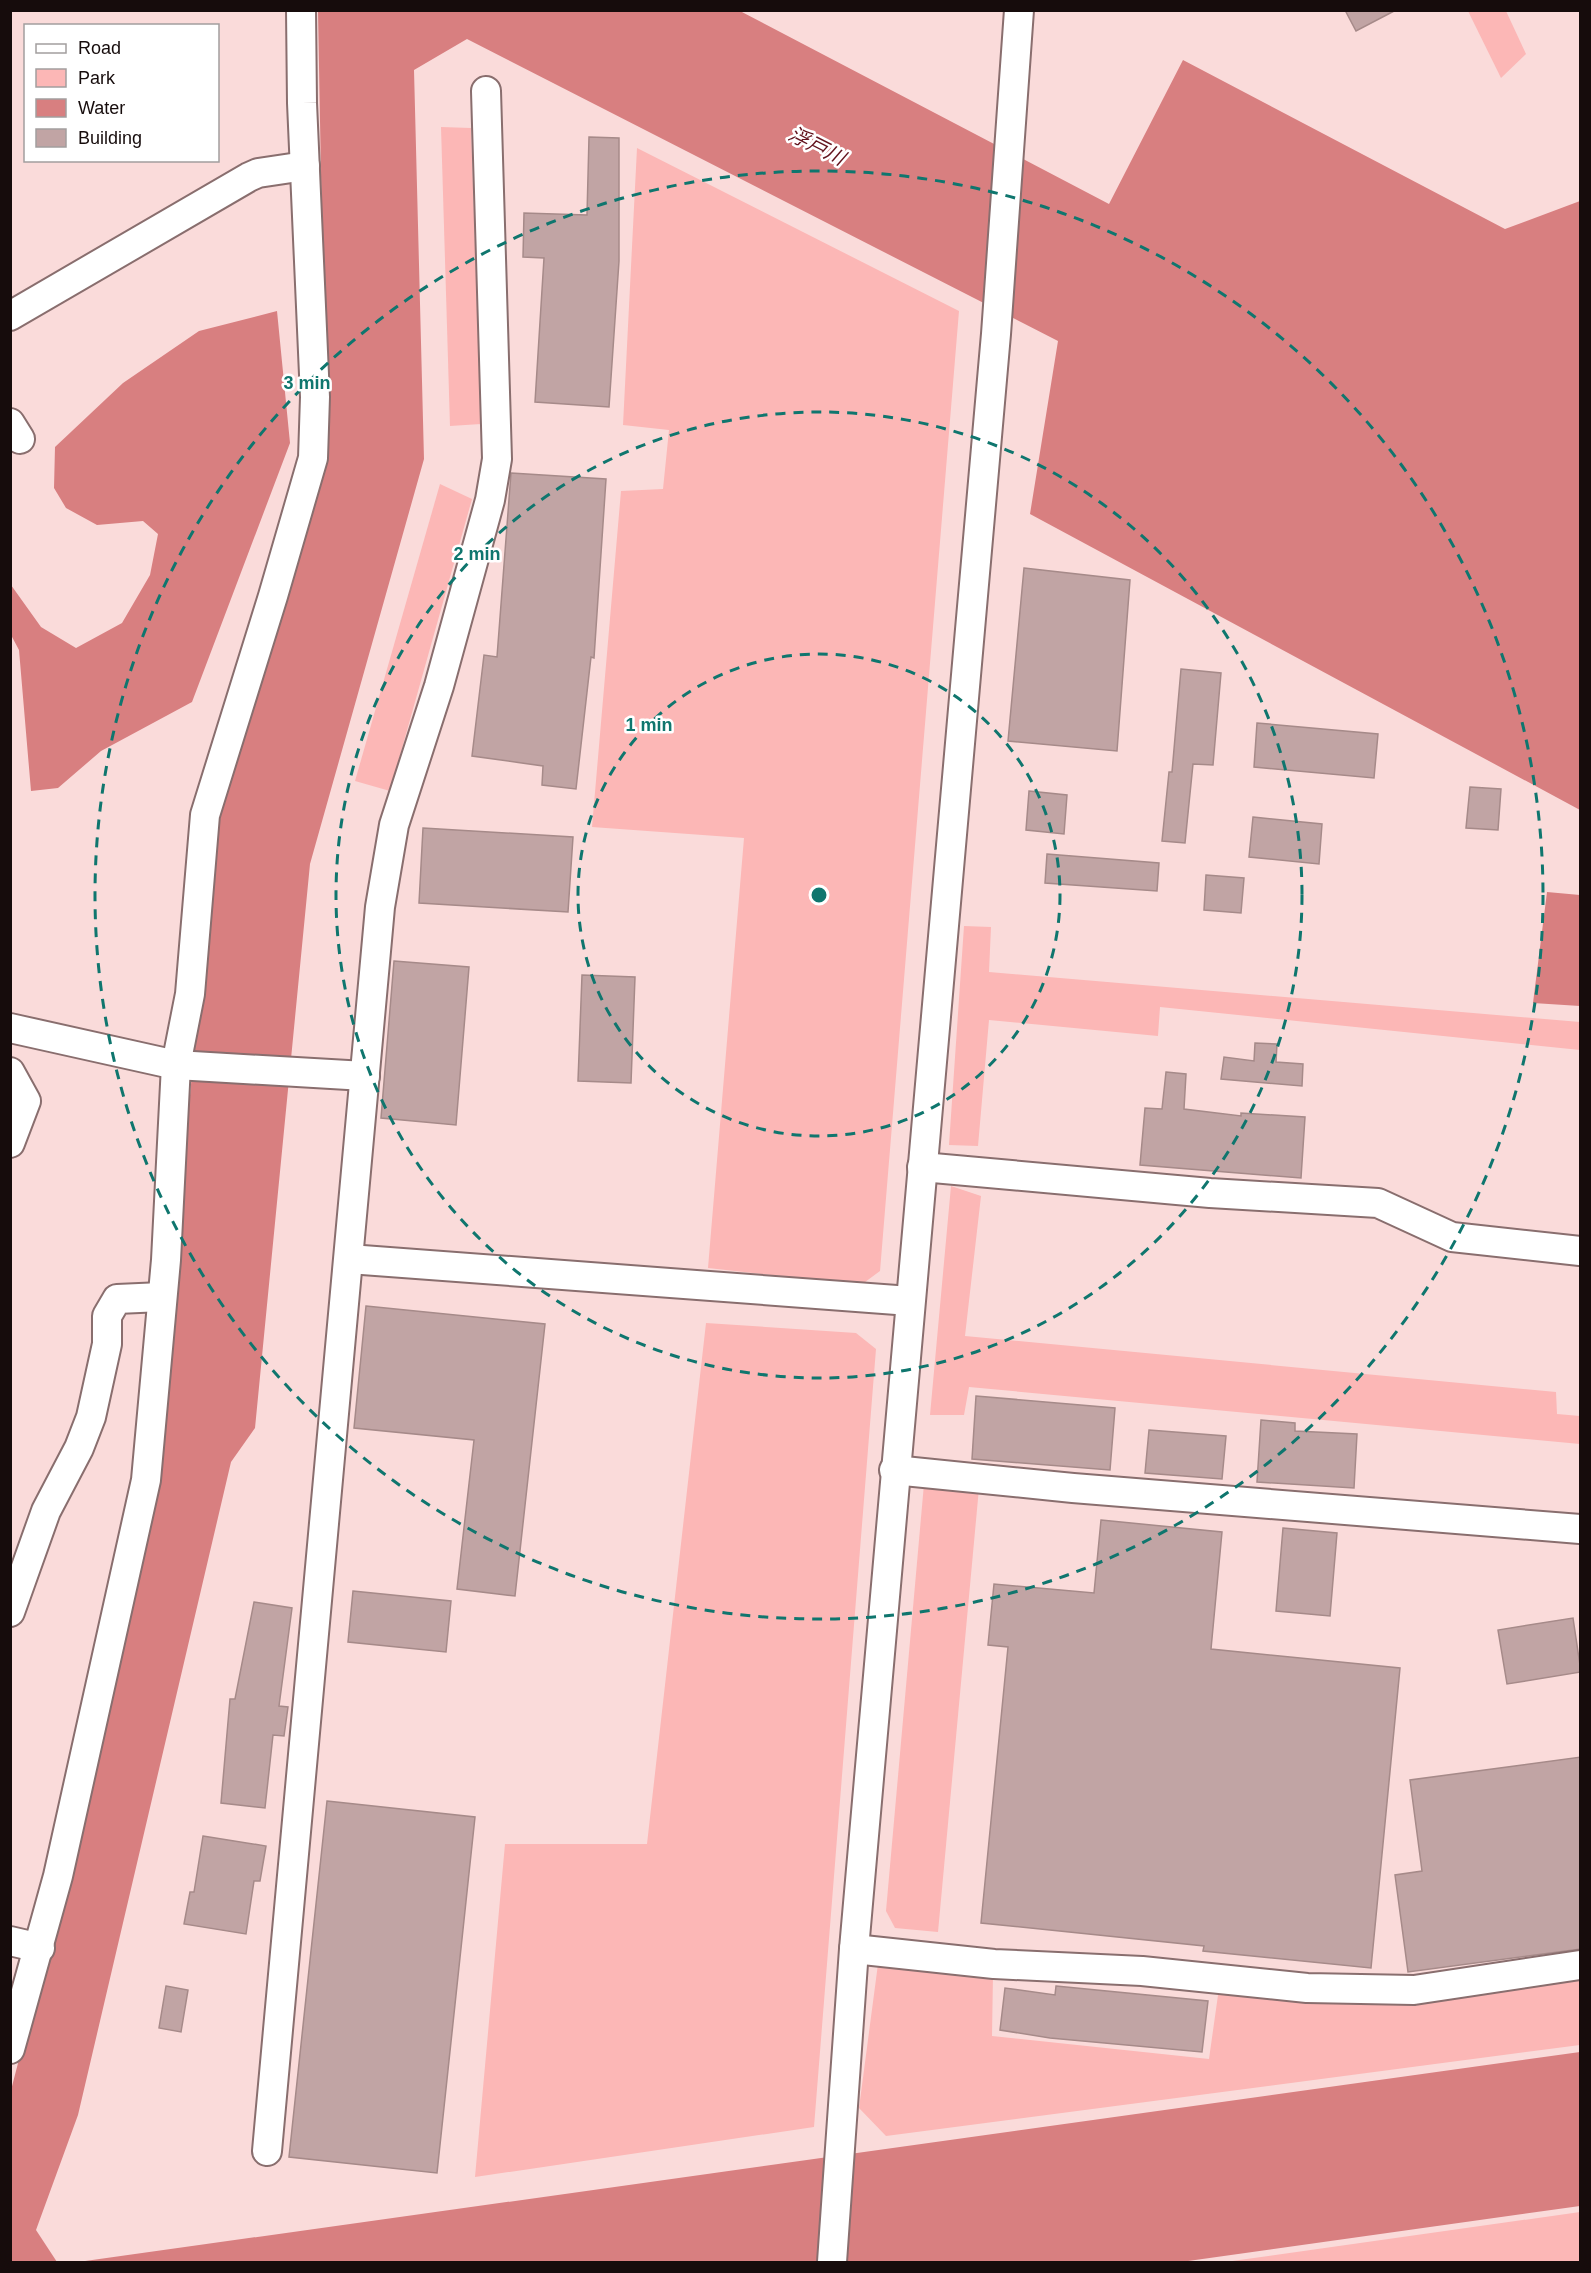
<svg xmlns="http://www.w3.org/2000/svg" width="1591" height="2273" font-family="Helvetica,'Noto Sans JP',sans-serif">
  <style>
    .green { fill: #fcb7b6 }
    .water { fill: #d87f80 }
    .building { fill: #c1a4a4; stroke: #a68a89; stroke-width: 1.5 }
    .lines { fill: none; stroke-linecap: round; stroke-linejoin: round }
    .minor-casing { stroke: #896e6e; stroke-width: 32 }
    .minor { stroke: #fff; stroke-width: 28 }
    .ring { fill: none; stroke: #0f766e; stroke-width: 3; stroke-dasharray: 10 8 }
    .labels { text-anchor: middle; stroke-width: 5; stroke-linejoin: round; paint-order: stroke }
    .water-label { font-size: 20px; font-style: italic; fill: #62121c; stroke: #fff }
    .centre { fill: #0f766e; stroke: #fff; stroke-width: 3 }
    .ring-label { font-size: 18px; text-anchor: middle; font-weight: bold; fill: #0f766e; stroke: #fff; stroke-width: 5; stroke-linejoin: round; paint-order: stroke }
  </style>
  <rect width="100%" height="100%" fill="#fadbda"/>
  <g class="green">
    <polygon points="1468,11 1506,11 1526,54 1501,78"/>
    <polygon points="441,127 471,128 481,424 450,426"/>
    <polygon points="637,148 959,311 880,1271 861,1285 708,1268 744,838 592,827 621,491 663,489 669,430 623,425"/>
    <polygon points="440,484 472,499 390,791 355,781"/>
    <polygon points="964,926 991,927 989,972 1580,1022 1580,1050 1160,1007 1158,1036 989,1020 978,1146 949,1145"/>
    <polygon points="951,1186 981,1196 965,1336 1556,1392 1557,1414 1580,1416 1580,1444 969,1387 964,1415 930,1415"/>
    <polygon points="706,1323 856,1333 876,1349 814,2127 475,2177 505,1844 647,1844"/>
    <polygon points="924,1484 979,1488 938,1932 895,1928 886,1911"/>
    <polygon points="878,1964 993,1974 992,2036 1209,2059 1219,1988 1580,1975 1580,2045 886,2136 859,2108"/>
    <polygon points="1580,2212 1580,2262 1225,2262"/>
  </g>
  <g class="water">
    <polygon points="318,11 740,11 1109,204 1183,60 1505,229 1580,201 1580,810 1030,514 1058,341 467,39 414,70 424,459 310,864 255,1428 231,1462 78,2115 36,2230 57,2262 11,2262 10,2094 83,1813 152,1493 216,823 326,451"/>
    <polygon points="277,311 290,443 192,702 101,751 58,788 31,791 19,650 11,635 11,585 41,627 76,648 122,623 150,575 158,534 143,521 97,525 66,508 54,488 55,447 123,383 199,331"/>
    <polygon points="1547,892 1580,895 1580,1006 1533,1003"/>
    <polygon points="1580,2052 1580,2206 1181,2262 78,2262"/>
  </g>
  <g class="building">
    <polygon points="1345,10 1396,10 1356,31"/>
    <polygon points="589,137 619,138 619,261 609,407 535,402 544,258 523,257 524,213 587,215"/>
    <polygon points="511,473 606,479 594,658 591,657 576,789 542,785 543,766 472,756 484,655 497,657"/>
    <polygon points="1024,568 1130,580 1117,751 1008,741"/>
    <polygon points="1181,669 1221,673 1213,765 1193,764 1185,843 1162,841 1169,772 1172,772"/>
    <polygon points="1257,723 1378,734 1374,778 1254,767"/>
    <polygon points="1470,787 1501,789 1498,830 1466,828"/>
    <polygon points="1029,791 1067,795 1064,834 1026,830"/>
    <polygon points="1253,817 1322,824 1319,864 1249,857"/>
    <polygon points="423,828 573,837 568,912 419,903"/>
    <polygon points="1047,854 1159,863 1157,891 1045,883"/>
    <polygon points="1206,875 1244,878 1241,913 1204,910"/>
    <polygon points="394,961 469,967 456,1125 381,1118"/>
    <polygon points="582,975 635,977 631,1083 578,1081"/>
    <polygon points="1255,1043 1277,1044 1276,1062 1303,1064 1302,1086 1221,1079 1224,1057 1254,1061"/>
    <polygon points="1166,1072 1186,1074 1184,1109 1241,1116 1241,1113 1305,1117 1301,1178 1140,1165 1145,1108 1162,1109"/>
    <polygon points="366,1306 545,1324 515,1596 457,1589 474,1440 354,1428"/>
    <polygon points="976,1396 1115,1408 1110,1470 972,1459"/>
    <polygon points="1261,1420 1295,1423 1295,1431 1357,1434 1354,1488 1257,1482"/>
    <polygon points="1149,1430 1226,1436 1222,1479 1145,1473"/>
    <polygon points="1101,1520 1222,1532 1211,1649 1400,1668 1371,1968 1203,1951 1204,1946 981,1923 1008,1647 988,1645 994,1584 1094,1593"/>
    <polygon points="1283,1528 1337,1533 1330,1616 1276,1611"/>
    <polygon points="353,1591 451,1601 446,1652 348,1642"/>
    <polygon points="254,1602 292,1608 279,1706 288,1707 284,1736 273,1735 265,1808 221,1803 230,1699 235,1699"/>
    <polygon points="1573,1618 1581,1672 1507,1684 1498,1630"/>
    <polygon points="1581,1757 1581,1949 1408,1972 1395,1875 1422,1871 1410,1780"/>
    <polygon points="327,1801 475,1817 437,2173 289,2157"/>
    <polygon points="203,1836 266,1846 260,1881 254,1881 246,1934 184,1924 190,1892 194,1892"/>
    <polygon points="166,1986 188,1990 181,2032 159,2028"/>
    <polygon points="1056,1986 1208,2001 1202,2052 1050,2038 1000,2030 1005,1988 1055,1995"/>
  </g>
  <g class="lines">
    <g class="minor-casing">
      <g id="minor">
        <polyline points="10,316 249,177 258,173 305,166"/>
        <polyline points="10,423 20,439"/>
        <polyline points="10,1028 176,1065 365,1076"/>
        <polyline points="10,1072 26,1101 10,1143"/>
        <polyline points="922,1167 1210,1193 1378,1203 1452,1237 1580,1251"/>
        <polyline points="349,1259 910,1301"/>
        <polyline points="894,1470 1073,1488 1580,1529"/>
        <polyline points="10,1612 46,1511 79,1448 91,1417 107,1344 107,1316 117,1299 162,1297"/>
        <polyline points="10,1941 40,1948"/>
        <polyline points="854,1949 994,1964 1142,1971 1307,1988 1414,1990 1580,1965"/>
        <polyline points="10,2049 58,1876 146,1480 166,1260 176,1065 190,994 205,815 273,596 313,458 315,397 302,103 301,10"/>
        <polyline points="267,2151 380,907 394,825 439,686 490,500 497,459 486,91"/>
        <polyline points="832,2262 854,1949 996,334 1019,10"/>
      </g>
    </g>
    <use href="#minor" class="minor"/>
  </g>
  <g class="ring">
    <circle cx="819" cy="895" r="241"/>
    <circle cx="819" cy="895" r="483"/>
    <circle cx="819" cy="895" r="724"/>
  </g>
  <g class="labels">
    <g class="water-label">
      <text transform="translate(817 146) rotate(27)" y="7">浮戸川</text>
    </g>
  </g>
  <circle cx="819" cy="895" r="9" class="centre"/>
  <g class="ring-label">
    <text x="307" y="389">3 min</text>
    <text x="477" y="560">2 min</text>
    <text x="649" y="731">1 min</text>
  </g>
  <rect width="1591" height="2273" fill="none" stroke="#160c0c" stroke-width="24"/>
  <rect x="24" y="24" width="195" height="138" fill="#ffffff" stroke="#a29e9e" stroke-width="1.5"/>
  <rect x="36" y="44" width="30" height="9" fill="#ffffff" stroke="#a29e9e" stroke-width="1.5"/>
  <text x="78" y="54" font-size="18" fill="#160c0c">Road</text>
  <rect x="36" y="69" width="30" height="18" fill="#fcb7b6" stroke="#a29e9e" stroke-width="1.5"/>
  <text x="78" y="84" font-size="18" fill="#160c0c">Park</text>
  <rect x="36" y="99" width="30" height="18" fill="#d87f80" stroke="#a29e9e" stroke-width="1.5"/>
  <text x="78" y="114" font-size="18" fill="#160c0c">Water</text>
  <rect x="36" y="129" width="30" height="18" fill="#c1a4a4" stroke="#a29e9e" stroke-width="1.5"/>
  <text x="78" y="144" font-size="18" fill="#160c0c">Building</text>
</svg>
